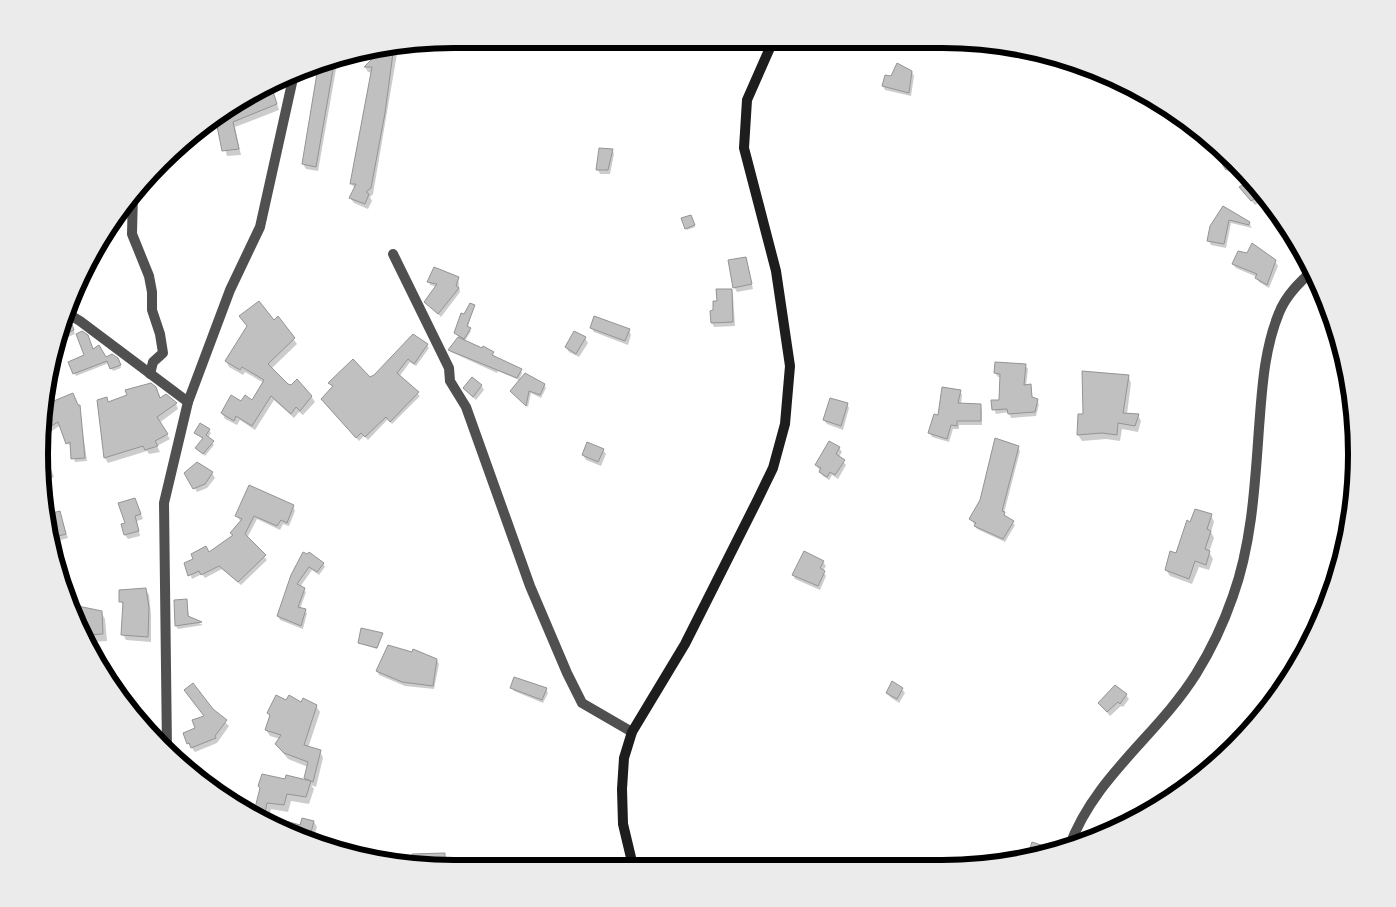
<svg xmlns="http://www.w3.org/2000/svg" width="1396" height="907" font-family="'PT Sans',sans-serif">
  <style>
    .shadow { fill: #0003 }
    .building { fill: #c0c0c0; stroke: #949494 }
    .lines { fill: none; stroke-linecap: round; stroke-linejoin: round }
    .street { stroke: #505050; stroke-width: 10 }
    .secondary { stroke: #1d1d1d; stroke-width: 10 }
    .rim { fill: none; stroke: #000; stroke-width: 6 }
  </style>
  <rect width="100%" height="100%" fill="#fff"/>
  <g class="shadow">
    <polygon points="398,48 373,194 370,197 372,201 368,209 354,203 350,198 355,189 351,183 372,73 368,72 365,67 375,59 376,52"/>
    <polygon points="338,58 318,171 306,169 303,164 320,61"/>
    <polygon points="912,72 914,76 911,96 885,90 883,86 892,77"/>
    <polygon points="271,85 279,110 235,127 241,155 227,156 216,115 223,109"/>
    <polygon points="600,149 612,150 614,154 610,174 600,174 598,170"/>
    <polygon points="1228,155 1239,166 1228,172 1221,160"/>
    <polygon points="1253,181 1268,197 1255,205 1244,192"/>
    <polygon points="1223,208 1249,223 1252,228 1231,223 1226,248 1211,245 1209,241"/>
    <polygon points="692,218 695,227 687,230 686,228"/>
    <polygon points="746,258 753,289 737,292 734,287"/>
    <polygon points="1275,261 1278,266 1269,288 1259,282 1257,277 1236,268 1233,264"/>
    <polygon points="458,278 460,292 441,317 426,302 437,287 430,285 429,282"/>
    <polygon points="731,290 733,295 735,326 714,327 712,323 718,302"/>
    <polygon points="474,306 468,327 471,331 465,341 493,353 494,358 521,370 522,373 519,380 498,371 497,373 451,352 449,350 459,337 455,333 464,315"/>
    <polygon points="278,318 297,344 271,369 287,385 311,396 315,402 303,415 299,412 294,418 274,400 255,430 240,420 237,425 225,419 222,413 241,403 252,402 264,383 245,372 243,375 229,367 226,361"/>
    <polygon points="61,320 73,329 75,334 56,342"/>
    <polygon points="591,327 629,330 631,335 628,345 594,332"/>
    <polygon points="585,338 588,343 579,357 569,352 566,347"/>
    <polygon points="427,345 429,348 416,366 410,362 399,377 420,396 392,424 388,419 368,440 364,436 359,441 322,399 333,388 329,383 353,361 370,379"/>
    <polygon points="56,346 60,359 53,361 53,360"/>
    <polygon points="105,358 119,362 121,368 113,371 109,363 76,376 70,362"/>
    <polygon points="1025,365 1028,369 1026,386 1030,386 1033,399 1039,404 1036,416 1011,418 1009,412 996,414 992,402 1000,401 1001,377 998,377 995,373"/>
    <polygon points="1128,376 1131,383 1127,414 1138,415 1141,421 1138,432 1122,429 1120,441 1106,439 1082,441 1078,435 1084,416"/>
    <polygon points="481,385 484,390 476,400 464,389"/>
    <polygon points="544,385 546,388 541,398 531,393 528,407 512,392"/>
    <polygon points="156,388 161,399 176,404 178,409 159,423 170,439 157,446 160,452 149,454 147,451 108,463 105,458 108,403"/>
    <polygon points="960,391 962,395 961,405 980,406 982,410 982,425 959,425 959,429 953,429 949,442 932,437 930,433 939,417"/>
    <polygon points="847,404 849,408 843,430 827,424 824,420"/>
    <polygon points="44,406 79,406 87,461 75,462 71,446 67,443 61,425 47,434 41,421"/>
    <polygon points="209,430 211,433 208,438 214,445 205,456 197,448 203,439 196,433"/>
    <polygon points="41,444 54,477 45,481"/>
    <polygon points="839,448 842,452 839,457 846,465 838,479 832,475 829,480 823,476 816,465"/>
    <polygon points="1018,448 1020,451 1004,513 1006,517 1015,525 1005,542 977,529 971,519"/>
    <polygon points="603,450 606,454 601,466 586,460 583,455"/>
    <polygon points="186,473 212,473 215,478 207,488 197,492"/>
    <polygon points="135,499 143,519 137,521 140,536 128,539 125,535"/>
    <polygon points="293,506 295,511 289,526 283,524 280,530 257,519 247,538 267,560 241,585 222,569 205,578 202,574 192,579 186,563 208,553 234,537 231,533 241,522 237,516"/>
    <polygon points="59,512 68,538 57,541 59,554 52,556 48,515"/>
    <polygon points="1211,515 1214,522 1211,532 1214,538 1209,552 1213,559 1209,570 1199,567 1192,584 1170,576 1166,570 1191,524"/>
    <polygon points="805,552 823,562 826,566 823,571 826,576 820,590 795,579 793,575"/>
    <polygon points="304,553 323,563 325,567 319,575 312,570 300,587 306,592 300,609 307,613 303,629 280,620 278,616"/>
    <polygon points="146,590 149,595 151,615 151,642 126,640 123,634 124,608 121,601"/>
    <polygon points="187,601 189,618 203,625 178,629 176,626"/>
    <polygon points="101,612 105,619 107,641 90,642 77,615"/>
    <polygon points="382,634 377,649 359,643"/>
    <polygon points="437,660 439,664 434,689 405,686 379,675 377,671"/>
    <polygon points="512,688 546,689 548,693 543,703 514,691"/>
    <polygon points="902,689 905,693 899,703 890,697 887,693"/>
    <polygon points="1126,695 1129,699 1123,707 1121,706 1110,716 1099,703"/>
    <polygon points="287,701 316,706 320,712 308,748 320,751 323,758 316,787 311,785 314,789 309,804 291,801 288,812 271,809 268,820 255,812 285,780 308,782 305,777 308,767 288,759 276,744 280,739 270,736 266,730 271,717 268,713"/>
    <polygon points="212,710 229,726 217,743 195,752 188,743"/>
    <polygon points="314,822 317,827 314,836 321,837 324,844 295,837 301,826"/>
    <polygon points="1051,850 1053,853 1028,858"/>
    <polygon points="444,854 448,865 414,865"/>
  </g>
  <g class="building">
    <polygon points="375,52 393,53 385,113 371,188 366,192 369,194 365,204 349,198 356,184 350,184 372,67 364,67 373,58"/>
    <polygon points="335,58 316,167 302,164 319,61"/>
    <polygon points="897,63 912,71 909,93 882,86 885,75 891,76"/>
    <polygon points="271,85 277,104 233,122 239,149 222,151 215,116 223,109"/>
    <polygon points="599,148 613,149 608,170 596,170"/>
    <polygon points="1227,154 1236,163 1226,170 1219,159"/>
    <polygon points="1252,180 1264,193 1251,201 1239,187"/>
    <polygon points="1223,206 1250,222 1249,225 1229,220 1224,244 1207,241 1210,226"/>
    <polygon points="691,215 695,225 685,229 681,218"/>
    <polygon points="1252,243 1276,260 1267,285 1255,278 1257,274 1232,264 1238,251 1247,253"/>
    <polygon points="746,257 752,284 733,288 728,260"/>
    <polygon points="434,267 459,277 456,286 459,288 438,314 424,302 437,284 427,282"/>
    <polygon points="716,289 732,289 733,322 711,323 710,311 713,310 713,301 717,301"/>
    <polygon points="259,301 274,320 278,316 295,338 268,364 288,384 291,385 297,379 312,396 300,411 296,407 291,414 271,396 252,426 236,416 234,421 221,413 231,395 241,401 245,395 252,400 264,380 242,367 240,370 225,361 247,326 239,316"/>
    <polygon points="470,303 475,305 467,326 471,328 464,339 454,333 461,313 464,314"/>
    <polygon points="594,316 630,329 625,341 590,328"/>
    <polygon points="62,318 72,324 74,330 57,337"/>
    <polygon points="82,331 88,335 93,349 99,345 106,357 112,354 118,358 121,365 110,369 107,361 73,374 68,362 84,355 76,334"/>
    <polygon points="574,331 586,337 576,354 565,347"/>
    <polygon points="413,334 428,344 414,364 408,359 397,373 419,392 390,422 386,417 365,437 361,433 356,438 321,399 333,386 328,383 353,359 370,377 374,375"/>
    <polygon points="458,337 482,348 483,346 494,352 492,355 522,369 517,378 448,350"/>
    <polygon points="995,362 1026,364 1024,385 1031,384 1032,397 1038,399 1035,412 1008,414 1007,409 992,410 991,400 999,400 1000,374 994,373"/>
    <polygon points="1082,371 1129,375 1123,413 1139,414 1135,426 1118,423 1117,435 1102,433 1077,435 1078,414 1083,414"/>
    <polygon points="525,373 545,384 540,395 529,391 526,406 510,391"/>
    <polygon points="472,377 482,385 473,397 463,388"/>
    <polygon points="151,383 156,387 160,398 166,394 177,403 157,417 168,434 155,441 158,446 145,450 143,446 104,458 97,400 107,397 108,402 127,395 125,390"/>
    <polygon points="942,387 961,390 958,403 981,404 981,421 957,421 957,426 951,425 947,439 928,433 934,414 938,415"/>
    <polygon points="73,393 78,405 80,405 85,458 71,459 70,442 66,444 58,422 40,433 40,427 44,405"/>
    <polygon points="830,398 848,403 841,426 823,420"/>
    <polygon points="200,423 210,429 206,435 214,441 203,454 195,448 203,438 194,433"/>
    <polygon points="995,438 1019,446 1002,511 1005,512 1004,515 1014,521 1003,539 974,526 976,523 969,519 980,500"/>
    <polygon points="829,441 840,447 836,454 845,460 835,475 830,472 827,477 819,472 821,468 815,465"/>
    <polygon points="587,442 604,449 598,462 582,455"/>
    <polygon points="197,462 213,472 205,484 193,489 184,473"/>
    <polygon points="249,485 294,505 287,523 281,520 277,526 254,516 245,534 266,555 238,582 219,566 201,575 199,571 188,576 184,563 193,559 191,554 206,546 209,552 233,535 230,533 242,519 235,516"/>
    <polygon points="135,498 141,514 135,516 139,531 124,535 121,524 125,523 118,503"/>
    <polygon points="1195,509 1212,514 1207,529 1211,531 1205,549 1210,551 1206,565 1195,561 1189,579 1165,570 1170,551 1176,553 1187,520 1190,522"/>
    <polygon points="60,511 66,534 51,538 48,514"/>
    <polygon points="804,551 824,561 820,568 825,571 818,586 792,575"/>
    <polygon points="303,552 307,554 309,552 324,563 317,572 309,567 297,584 305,588 298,607 306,609 301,626 277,616 291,575"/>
    <polygon points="146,588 149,608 148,637 121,635 123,602 119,602 119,590"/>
    <polygon points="187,599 188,616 202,622 175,626 174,600"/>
    <polygon points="73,605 102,611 103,634 86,635"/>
    <polygon points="361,628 383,633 377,648 358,643"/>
    <polygon points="388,645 412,652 413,649 437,659 433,686 402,682 376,671"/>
    <polygon points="514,677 547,688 542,700 510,688"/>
    <polygon points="892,681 903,688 897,699 886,693"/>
    <polygon points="193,683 213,709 227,720 215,736 216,738 191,748 189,743 187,744 183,733 195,728 192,720 204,716 184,690"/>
    <polygon points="1115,685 1127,694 1120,704 1118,702 1107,712 1098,703"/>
    <polygon points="276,695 286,700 289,695 301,702 303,698 317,705 304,745 321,750 313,782 304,778 308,762 284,753 275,744 281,735 265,730 270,715 267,713"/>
    <polygon points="262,774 285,779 286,775 311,781 306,797 287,794 284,805 267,803 264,817 254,812 260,788 258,786"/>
    <polygon points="302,818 314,821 309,840 295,837 280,828 282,820 300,825"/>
    <polygon points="1032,842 1059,851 1027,858"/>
    <polygon points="445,853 445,865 413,865 412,854"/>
  </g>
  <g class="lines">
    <g class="street">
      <polyline points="133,193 132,234 149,276 152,292 152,310 160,334 163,353 153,362 150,374"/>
      <polyline points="393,254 449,368 450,381 466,407 530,586 567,673 582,703 632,732"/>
      <polyline points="65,312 80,321 188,402"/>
      <polyline points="167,750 164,503 188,402 230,290 260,227 294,74"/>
      <path d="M1069,847C1095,776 1157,736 1196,674C1211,650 1224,622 1233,596C1252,543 1255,484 1259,428C1262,390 1264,349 1279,313C1286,295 1300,282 1314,269"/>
    </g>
    <polyline class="secondary" points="633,866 623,824 622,789 624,758 632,732 685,644 758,499 773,468 785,424 790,366 776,271 744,148 747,100 773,41"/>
  </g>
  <path d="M0 0H1396V907H0ZM454 48H942A406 406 0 0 1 1348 454V454A406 406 0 0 1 942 860H454A406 406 0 0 1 48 454V454A406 406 0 0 1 454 48Z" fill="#ebebeb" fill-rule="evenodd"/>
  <path class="rim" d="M454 48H942A406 406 0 0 1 1348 454V454A406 406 0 0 1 942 860H454A406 406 0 0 1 48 454V454A406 406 0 0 1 454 48Z"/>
</svg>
